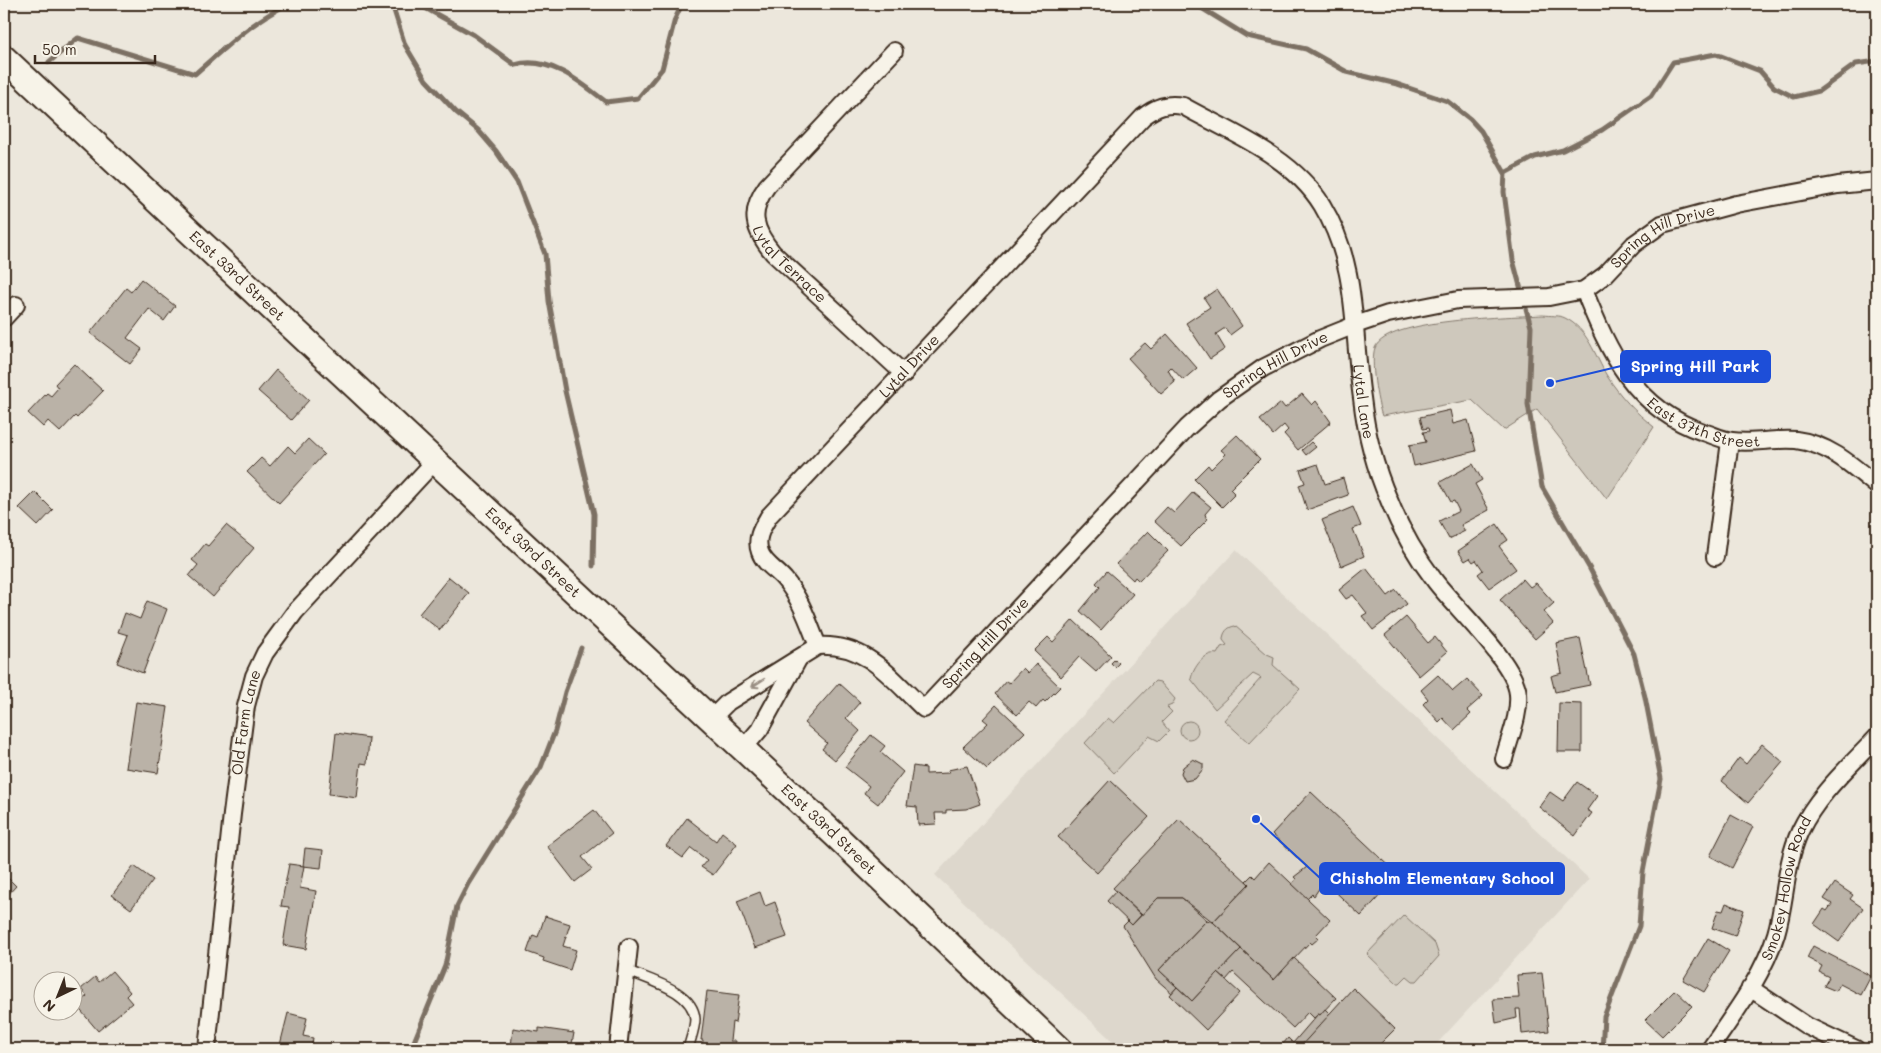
<svg xmlns="http://www.w3.org/2000/svg" width="1881" height="1053" font-family="Mali,sans-serif">
  <style>
    .built { fill: #ddd7cc }
    .green { fill: #cec8bc; stroke: #84796d }
    .lines { fill: none; stroke-linecap: round; stroke-linejoin: round }
    .stream { stroke: #7c7064; stroke-width: 5 }
    .building { fill: #bab2a7; stroke: #3b2a1e }
    .lane-casing { stroke: #3b2a1e; stroke-width: 12 }
    .street-casing { stroke: #3b2a1e; stroke-width: 20 }
    .secondary-casing { stroke: #3b2a1e; stroke-width: 28 }
    .lane { stroke: #f7f3e8; stroke-width: 9 }
    .street { stroke: #f7f3e8; stroke-width: 16 }
    .secondary { stroke: #f7f3e8; stroke-width: 24 }
    .oneway { stroke: #998e83 }
    .labels { text-anchor: middle; stroke-width: 5; stroke-linejoin: round; paint-order: stroke }
    .street-label { font-size: 15px; fill: #3b2a1e; stroke: #f7f3e8 }
    .leader { fill: none; stroke: #1d4ed8; stroke-width: 2 }
    .callout-dot { fill: #1d4ed8; stroke: #f7f3e8; stroke-width: 2 }
    .callout { fill: #1d4ed8; stroke: #1d4ed8; stroke-width: 2 }
    .callout-label { font-size: 16px; text-anchor: middle; font-weight: bold; fill: #fff }
  </style>
  <rect width="100%" height="100%" fill="#ece7dc"/>
  <filter id="ink" filterUnits="userSpaceOnUse"><feTurbulence type="fractalNoise" baseFrequency=".02" numOctaves="2"/><feDisplacementMap in="SourceGraphic" scale="10" xChannelSelector="R" yChannelSelector="G"/><feConvolveMatrix kernelMatrix="1 2 1 2 8 2 1 2 1" color-interpolation-filters="sRGB"/></filter>
  <g filter="url(#ink)">
    <polygon class="built" points="1236,550 1589,879 1432,1049 1121,1049 935,875"/>
    <g class="green">
      <path d="M1543,315C1549,316 1560,315 1565,318C1588,329 1595,356 1607,376C1620,396 1635,412 1654,427L1607,499L1537,409L1504,430L1472,400L1382,416C1377,402 1370,361 1375,348C1387,318 1512,317 1543,315Z"/>
      <path d="M1235,626L1267,654L1274,657L1273,665L1300,689L1249,743L1224,720L1261,678L1253,674L1215,709L1191,679C1193,668 1205,651 1217,654L1221,647L1227,645L1223,640C1223,633 1227,627 1235,626Z"/>
      <polygon points="1155,681 1160,682 1175,699 1172,705 1167,707 1172,712 1162,722 1169,731 1159,741 1149,736 1114,773 1085,743 1108,718 1114,723"/>
      <circle cx="1189" cy="730" r="9"/>
      <polygon points="1404,915 1435,944 1439,956 1417,981 1413,981 1407,976 1400,983 1397,983 1367,954"/>
    </g>
    <g class="lines">
      <g class="stream">
        <polyline points="392,4 405,45 426,80 456,112 478,130 496,151 517,182 545,254 549,301 565,391 594,514 593,566"/>
        <path d="M418,4L474,35L515,65C548,55 581,82 606,102L638,98L662,69L675,19L682,4"/>
        <polyline points="1195,4 1247,36 1306,49 1347,72 1397,84 1447,101 1470,119 1481,131 1505,173 1504,192 1513,260 1531,327 1528,404 1542,487 1590,569 1634,654 1645,697 1661,779 1643,872 1639,926 1604,1017 1602,1049"/>
        <path d="M49,62L78,38L195,74C224,48 253,21 288,4"/>
        <polyline points="1505,173 1535,157 1563,150 1602,130 1651,96 1673,62 1716,54 1760,71 1774,87 1794,97 1819,91 1856,64 1877,61"/>
        <polyline points="411,1049 445,966 457,906 468,884 541,767 555,731 565,692 581,648"/>
      </g>
    </g>
    <g class="building">
      <polygon points="141,279 175,306 164,321 149,309 127,338 142,349 130,364 90,333 126,288 131,292"/>
      <polygon points="1217,289 1242,326 1230,335 1225,328 1216,334 1225,349 1210,359 1186,323 1210,307 1204,298"/>
      <polygon points="1167,334 1197,368 1183,380 1171,367 1168,370 1175,382 1161,394 1128,358 1145,343 1151,349"/>
      <polygon points="74,364 103,391 77,418 75,416 60,432 48,421 43,427 28,413 47,393 51,396 58,388 55,384"/>
      <polygon points="276,370 309,400 291,420 258,391"/>
      <polygon points="1302,394 1312,405 1316,401 1331,422 1298,450 1284,434 1288,430 1284,425 1273,435 1260,420 1281,403 1285,408"/>
      <polygon points="1450,410 1453,424 1468,420 1476,451 1414,466 1409,445 1426,442 1423,432 1429,431 1428,428 1423,429 1420,417"/>
      <polygon points="1237,435 1260,459 1230,489 1235,494 1222,507 1194,479 1208,465 1211,469 1226,454 1221,450"/>
      <polygon points="308,439 324,454 279,503 247,472 261,458 270,466 288,446 295,453"/>
      <polygon points="1311,442 1316,447 1306,455 1302,450"/>
      <polygon points="1318,464 1325,484 1343,478 1348,495 1307,510 1299,485 1305,483 1300,470"/>
      <polygon points="1473,464 1482,480 1475,484 1489,510 1461,525 1465,531 1449,539 1439,521 1459,511 1454,501 1451,502 1440,482"/>
      <polygon points="35,492 53,510 38,526 19,508"/>
      <polygon points="1193,492 1211,507 1205,514 1207,520 1181,546 1154,521 1167,507 1174,513"/>
      <polygon points="1353,507 1361,526 1353,529 1364,556 1341,566 1322,520"/>
      <polygon points="1497,524 1508,540 1499,546 1516,569 1489,588 1478,574 1483,570 1476,560 1473,562 1470,558 1465,561 1458,551"/>
      <polygon points="226,525 254,548 213,597 189,576 198,565 192,560 205,544 208,546"/>
      <polygon points="1148,531 1168,551 1139,581 1135,577 1133,580 1116,564"/>
      <polygon points="1366,568 1388,596 1396,590 1407,604 1373,630 1362,616 1367,613 1353,595 1346,599 1339,590"/>
      <polygon points="1107,571 1133,594 1101,630 1080,611 1100,587 1096,583"/>
      <polygon points="449,577 469,593 440,630 419,614"/>
      <polygon points="1523,579 1530,587 1536,583 1554,603 1544,612 1553,623 1535,639 1500,600"/>
      <polygon points="147,601 167,609 143,673 117,663 128,635 118,632 125,613 140,619"/>
      <polygon points="1406,617 1428,643 1435,637 1447,652 1419,676 1385,635"/>
      <polygon points="1073,620 1111,656 1096,672 1079,657 1061,677 1034,651 1048,637 1053,642"/>
      <polygon points="1580,638 1590,685 1555,692 1551,676 1562,673 1556,643"/>
      <polygon points="1115,659 1119,663 1115,667 1111,663"/>
      <polygon points="1036,664 1060,687 1045,702 1043,700 1036,708 1029,702 1017,715 995,694 1006,681 1009,683 1023,668 1028,673"/>
      <polygon points="1438,675 1453,691 1467,679 1483,696 1467,710 1471,714 1454,730 1443,718 1439,722 1423,704 1428,699 1421,690"/>
      <polygon points="839,683 860,702 846,718 860,731 835,760 822,749 827,743 804,723"/>
      <polygon points="136,702 168,707 158,773 126,768"/>
      <polygon points="1559,703 1582,704 1582,752 1558,752"/>
      <polygon points="996,705 1025,732 987,769 963,747 988,723 983,719"/>
      <polygon points="336,733 369,738 367,764 361,763 357,798 329,794"/>
      <polygon points="871,735 885,746 880,752 903,772 878,804 864,793 869,786 845,767"/>
      <polygon points="1762,744 1783,762 1748,803 1722,781 1739,758 1746,764"/>
      <polygon points="1193,759 1203,764 1203,769 1195,779 1185,781 1181,773 1183,767"/>
      <polygon points="913,766 926,768 926,774 949,773 948,770 967,766 980,804 966,809 946,810 946,813 935,813 936,824 918,825 917,807 907,806"/>
      <polygon points="1110,780 1149,817 1097,873 1058,837"/>
      <polygon points="1577,782 1597,796 1587,810 1592,813 1575,836 1539,807 1550,792 1563,801"/>
      <polygon points="1311,792 1399,875 1361,916 1324,881 1314,896 1312,894 1307,899 1292,884 1296,879 1294,877 1307,867 1272,834"/>
      <polygon points="594,810 612,833 582,857 592,869 575,882 547,846"/>
      <polygon points="1731,815 1753,827 1732,868 1710,856"/>
      <polygon points="687,818 716,841 722,832 737,844 713,875 701,867 707,860 691,848 683,858 666,846"/>
      <polygon points="1179,819 1249,884 1213,922 1182,898 1158,898 1142,915 1113,888"/>
      <polygon points="305,848 323,850 321,868 303,866"/>
      <polygon points="1269,862 1330,920 1316,935 1319,938 1312,944 1310,942 1274,980 1213,922 1249,884 1246,881 1252,875 1255,878"/>
      <polygon points="289,864 304,866 300,888 316,891 306,949 283,945 289,907 281,906"/>
      <polygon points="134,866 153,880 131,909 112,895"/>
      <polygon points="4,874 16,886 4,899"/>
      <polygon points="1835,883 1853,895 1850,899 1863,908 1839,942 1814,924 1824,909 1827,911 1832,904 1824,899"/>
      <polygon points="1116,891 1141,915 1132,925 1107,901"/>
      <polygon points="760,892 765,906 775,902 787,937 755,948 737,901"/>
      <polygon points="1158,898 1182,898 1207,920 1159,970 1177,987 1172,993 1156,979 1123,926 1128,921 1132,925"/>
      <polygon points="1726,903 1744,910 1735,936 1712,928 1718,910 1723,911"/>
      <polygon points="545,916 570,924 563,946 576,950 570,970 543,961 544,958 527,952 533,935 538,937"/>
      <polygon points="1207,920 1213,922 1241,949 1192,1001 1159,970"/>
      <polygon points="1708,938 1729,951 1704,992 1683,980"/>
      <polygon points="1813,946 1871,976 1861,995 1840,984 1836,991 1824,986 1829,977 1819,972 1822,966 1807,958"/>
      <polygon points="1241,949 1274,980 1294,958 1336,998 1320,1015 1318,1014 1314,1018 1308,1012 1293,1028 1233,972 1226,980 1218,973"/>
      <polygon points="112,971 130,992 126,996 132,1003 98,1031 76,1005 87,996 81,989 95,977 99,982"/>
      <polygon points="1218,973 1240,993 1206,1030 1170,995 1177,987 1192,1001"/>
      <polygon points="1542,973 1549,1031 1522,1034 1520,1009 1516,1009 1517,1018 1496,1023 1493,999 1519,998 1517,975"/>
      <polygon points="1353,988 1395,1029 1375,1049 1306,1049 1301,1045"/>
      <polygon points="1675,990 1692,1006 1662,1036 1645,1020"/>
      <polygon points="707,991 739,995 735,1023 732,1022 730,1041 735,1041 734,1049 702,1049 703,1040 701,1040"/>
      <polygon points="1325,1009 1330,1014 1299,1048 1301,1049 1288,1049 1283,1044 1288,1038 1293,1043 1318,1014 1320,1015"/>
      <polygon points="288,1013 307,1018 303,1036 313,1038 311,1049 279,1049"/>
      <polygon points="513,1028 539,1032 539,1028 574,1033 571,1049 518,1049 511,1047"/>
    </g>
    <g class="lines">
      <g class="lane-casing">
        <path id="lane" d="M626,970C648,980 693,990 695,1019C695,1028 690,1041 688,1049"/>
      </g>
      <g class="street-casing">
        <g id="street">
          <path id="s1" d="M894,51L767,186C748,212 754,230 773,253L904,374"/>
          <path id="s2" d="M1584,290C1609,353 1635,409 1703,432C1713,435 1723,440 1732,441C1754,444 1775,438 1796,440C1829,444 1853,466 1877,486"/>
          <polyline points="4,318 16,305"/>
          <polyline points="1715,557 1730,441"/>
          <path id="s3" d="M818,646C809,624 801,599 785,580C778,571 764,564 760,552C755,538 762,528 769,516L1143,117C1156,107 1166,103 1183,106C1231,133 1292,156 1322,205C1359,266 1352,331 1362,398C1366,433 1375,468 1389,500C1401,530 1416,556 1435,581C1456,609 1515,662 1518,694C1520,715 1509,739 1504,759"/>
          <path id="s4" d="M711,719L728,702L818,646C867,643 891,678 924,709L1187,428L1219,399L1263,368L1320,339L1355,325L1388,314L1458,300L1549,297L1584,290L1605,275L1634,244L1662,224L1736,204L1838,185L1877,181"/>
          <polyline points="743,749 760,729 799,658"/>
          <polyline points="1750,988 1807,1026 1856,1049"/>
          <path id="s5" d="M207,1049L232,814L246,706L254,676L265,653L295,612L435,461"/>
          <polyline points="618,1049 629,947"/>
          <path id="s6" d="M1710,1049C1734,1014 1763,976 1776,934C1786,900 1785,864 1800,831C1817,795 1850,766 1877,737"/>
        </g>
      </g>
      <g class="secondary-casing">
        <g id="secondary">
          <path id="s7" d="M4,58L835,835L1059,1049"/>
        </g>
      </g>
      <use href="#lane" class="lane"/>
      <use href="#street" class="street"/>
      <use href="#secondary" class="secondary"/>
    </g>
    <defs><path id="oneway-shaft" d="M-6 0H5M1.5-3L5.5 0L1.5 3" fill="none" stroke-width="1.6" stroke-linecap="round" stroke-linejoin="round" transform="scale(1.25)"/></defs>
    <use class="oneway" href="#oneway-shaft" transform="translate(758 683) rotate(147)"/>
  </g>
  <g class="labels">
    <g class="street-label">
      <text dy="5" stroke="none"><textPath href="#s4" startOffset="1172">Spring Hill Drive</textPath></text>
      <text dy="5" stroke="none"><textPath href="#s1" startOffset="279">Lytal Terrace</textPath></text>
      <text dy="5" stroke="none"><textPath href="#s7" startOffset="319">East 33rd Street</textPath></text>
      <text dy="5" stroke="none"><textPath href="#s4" startOffset="752">Spring Hill Drive</textPath></text>
      <text dy="5" stroke="none"><textPath href="#s3" startOffset="356">Lytal Drive</textPath></text>
      <text dy="5" stroke="none"><textPath href="#s3" startOffset="1116">Lytal Lane</textPath></text>
      <text dy="5" stroke="none"><textPath href="#s2" startOffset="190">East 37th Street</textPath></text>
      <text dy="5" stroke="none"><textPath href="#s7" startOffset="724">East 33rd Street</textPath></text>
      <text dy="5" stroke="none"><textPath href="#s4" startOffset="348">Spring Hill Drive</textPath></text>
      <text dy="5" stroke="none"><textPath href="#s5" startOffset="329">Old Farm Lane</textPath></text>
      <text dy="5" stroke="none"><textPath href="#s7" startOffset="1129">East 33rd Street</textPath></text>
      <text dy="5" stroke="none"><textPath href="#s6" startOffset="180">Smokey Hollow Road</textPath></text>
    </g>
  </g>
  <path class="leader" d="M1550 383L1621 366M1256 819L1320 878"/>
  <g class="callout-dot">
    <circle cx="1550" cy="383" r="5"/>
    <circle cx="1256" cy="819" r="5"/>
  </g>
  <g class="callout">
    <rect x="1621" y="351" width="149" height="31" rx="5"/>
    <rect x="1320" y="863" width="244" height="31" rx="5"/>
  </g>
  <g class="callout-label">
    <text x="1695" y="372">Spring Hill Park</text>
    <text x="1442" y="884">Chisholm Elementary School</text>
  </g>
  <rect width="1881" height="1053" fill="none" stroke="#f7f3e8" stroke-width="20"/>
  <rect x="10" y="10" width="1861" height="1033" fill="none" stroke="#3b2a1e" stroke-width="2" filter="url(#ink)"/>
  <g transform="translate(58 996) rotate(223)"><circle r="24" fill="#f7f3e8" stroke="#aca397"/>
  <path d="M0-4L9 19L0 12L-9 19Z" fill="#3b2a1e"/>
  <text y="-8" font-size="14" font-weight="bold" text-anchor="middle" fill="#3b2a1e">N</text>
  </g>
  <path d="M35 55v8h120v-8" fill="none" stroke="#3b2a1e" stroke-width="2.5"/>
  <text x="42" y="55" font-size="15" fill="#3b2a1e" stroke="#f7f3e8" stroke-width="4" paint-order="stroke">50 m</text>
</svg>
